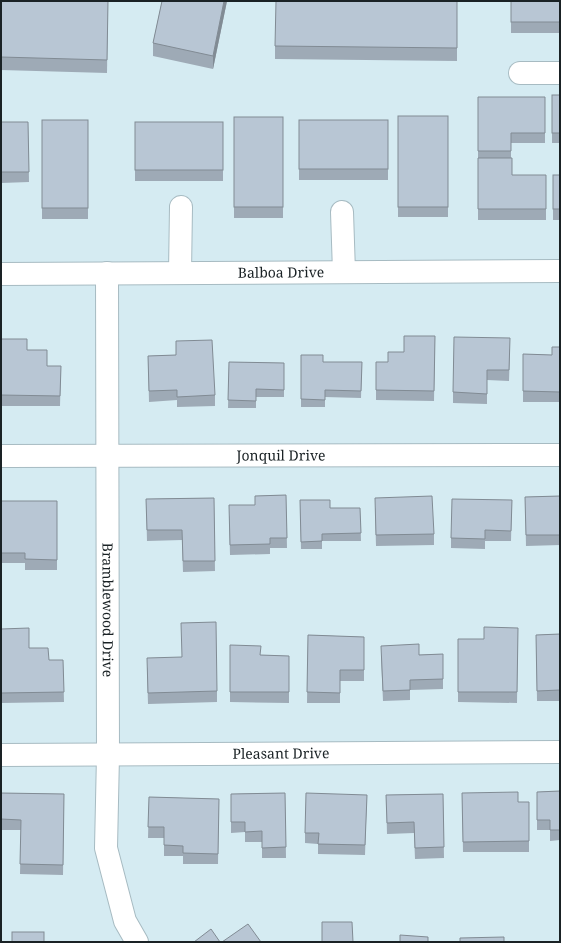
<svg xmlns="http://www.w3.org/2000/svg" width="561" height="943" font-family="'Noto Serif',serif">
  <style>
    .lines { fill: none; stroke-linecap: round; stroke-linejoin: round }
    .minor-casing { stroke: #a7bbc2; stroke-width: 24 }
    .minor { stroke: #fff; stroke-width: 22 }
    .wall { fill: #9eaab6 }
    .shaded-wall { fill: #818b94 }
    .building { fill: #b8c6d4; stroke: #818b94 }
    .labels { text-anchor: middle; stroke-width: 3; stroke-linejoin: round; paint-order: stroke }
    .street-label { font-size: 14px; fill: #1a2225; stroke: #fff }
  </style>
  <rect width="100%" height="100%" fill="#d5ebf2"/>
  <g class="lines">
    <g class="minor-casing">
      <g id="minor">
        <polyline points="520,73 560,73"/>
        <polyline points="342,212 344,272"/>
        <path id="s1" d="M107,273L108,755L106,848L125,921L137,942"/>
        <polyline points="180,273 181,207"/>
        <path id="s2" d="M1,274L560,271"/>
        <path id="s3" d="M1,456L560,455"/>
        <path id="s4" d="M1,755L560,752"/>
      </g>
    </g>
    <use href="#minor" class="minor"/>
  </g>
  <g class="wall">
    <polygon points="1,1 108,1 107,73 1,70"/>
    <polygon points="162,1 227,1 213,69 153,56 153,43"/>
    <polygon points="457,1 457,61 275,59 275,46"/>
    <rect x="511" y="1" width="49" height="32"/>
    <rect x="552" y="95" width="8" height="48"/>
    <polygon points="478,97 545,97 545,143 511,143 511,158 512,175 546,175 546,220 478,220"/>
    <rect x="398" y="116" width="50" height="101"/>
    <rect x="234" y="117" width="49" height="101"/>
    <rect x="42" y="120" width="46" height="99"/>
    <rect x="299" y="120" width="89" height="60"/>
    <polygon points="1,122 28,122 29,182 1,183"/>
    <rect x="135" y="122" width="88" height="59"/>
    <rect x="553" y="175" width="7" height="45"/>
    <polygon points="435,336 434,401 376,400 376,362 388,362 404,352"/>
    <polygon points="1,339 27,350 47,366 61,366 60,406 1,406"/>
    <polygon points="176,341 215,395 215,406 177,407 177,400 149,402 148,356 176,355"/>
    <polygon points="560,347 560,402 523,402 523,354 552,355"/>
    <polygon points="510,349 509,381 487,380 487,404 453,403 453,392"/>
    <polygon points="301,355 323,362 362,362 361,398 325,397 325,407 301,407"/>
    <polygon points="229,362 284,363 284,397 256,397 256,408 228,408"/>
    <polygon points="286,495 287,548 270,548 270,554 230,555 229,516 255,505 255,496"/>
    <polygon points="560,496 560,545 526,546 525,497"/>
    <polygon points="214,498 215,571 183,572 182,540 147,541 146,499"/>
    <polygon points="300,500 330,508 360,508 361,541 322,541 322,549 301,549"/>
    <polygon points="512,500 511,541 485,541 485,549 451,548 451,538"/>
    <polygon points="1,501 57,501 57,570 25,570 25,563 1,563"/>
    <polygon points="375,508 434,534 434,545 376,546"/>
    <polygon points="518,628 517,703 458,702 458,639 484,639"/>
    <polygon points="1,629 29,648 49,660 63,660 64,702 1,703"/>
    <polygon points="560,634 560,701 537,701 536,635"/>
    <polygon points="308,635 364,637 364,681 340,681 340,703 307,703"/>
    <polygon points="230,645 261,655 289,656 289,703 230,702"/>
    <polygon points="443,654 443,689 410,690 410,700 383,701 381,656"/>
    <polygon points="181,657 217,691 217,702 148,704 147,668"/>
    <polygon points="560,791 560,840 550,841 550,830 537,830 537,792"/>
    <polygon points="1,793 64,794 63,875 20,874 21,830 1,830"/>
    <polygon points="285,793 286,858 262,858 262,842 245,842 245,832 231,833 231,794"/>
    <polygon points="462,793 518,802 529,802 529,852 463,852"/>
    <polygon points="443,794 444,858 415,859 414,833 387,834 386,795"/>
    <polygon points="367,795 365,855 318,854 318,844 305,843 305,833"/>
    <polygon points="149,797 219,799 218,864 183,864 183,856 164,856 164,838 148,838"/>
  </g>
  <polygon class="shaded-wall" points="224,1 227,1 213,69 213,56"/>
  <g class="building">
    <polygon points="1,1 108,1 107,60 1,57"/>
    <polygon points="162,1 224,1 213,56 153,43"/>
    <polygon points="276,1 457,1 457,48 275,46"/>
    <rect x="511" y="1" width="49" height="21"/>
    <rect x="552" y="95" width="8" height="38"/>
    <polygon points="478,97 545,97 545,133 511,133 511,151 478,151"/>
    <rect x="398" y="116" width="50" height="91"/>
    <rect x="234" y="117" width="49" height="90"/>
    <rect x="42" y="120" width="46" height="88"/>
    <rect x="299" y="120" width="89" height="49"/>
    <polygon points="1,122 28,122 29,172 1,172"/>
    <rect x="135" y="122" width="88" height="48"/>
    <polygon points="478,158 512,158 512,175 546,175 546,209 478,209"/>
    <rect x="553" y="175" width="7" height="34"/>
    <polygon points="404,336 435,336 434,391 376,390 376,362 388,362 388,352 404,352"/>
    <polygon points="454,337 510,338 509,370 487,370 487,394 453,392"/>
    <polygon points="1,339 27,339 27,350 47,350 47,366 61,366 60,396 1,395"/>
    <polygon points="212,340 215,395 177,397 177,390 149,391 148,356 176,355 176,341"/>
    <polygon points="552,347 560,347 560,392 523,391 523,354 552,355"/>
    <polygon points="301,355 323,355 323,362 362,362 361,391 325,390 325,400 301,399"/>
    <polygon points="229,362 284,363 284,390 256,389 256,401 228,400"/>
    <polygon points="286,495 287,538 270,538 270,544 230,545 229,505 255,505 255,496"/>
    <polygon points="432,496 434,534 376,535 375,498"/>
    <polygon points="560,496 560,535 526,535 525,497"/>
    <polygon points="214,498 215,561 183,561 182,530 147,530 146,499"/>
    <polygon points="452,499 512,500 511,531 485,530 485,539 451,538"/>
    <polygon points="300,500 330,500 330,508 360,508 361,533 322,534 322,541 301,542"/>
    <polygon points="1,501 57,501 57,560 25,559 25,553 1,553"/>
    <polygon points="216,622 217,691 148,693 147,658 182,657 181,623"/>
    <polygon points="484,627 518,628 517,692 458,692 458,639 484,639"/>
    <polygon points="29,628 29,648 48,648 49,660 63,660 64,692 1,693 1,629"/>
    <polygon points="560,634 560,690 537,691 536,635"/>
    <polygon points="308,635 364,637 364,670 340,670 340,693 307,692"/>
    <polygon points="419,644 419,655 443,654 443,679 410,680 410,690 383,691 381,646"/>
    <polygon points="230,645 261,646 260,655 289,656 289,692 230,692"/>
    <polygon points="560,791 560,830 550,830 550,820 537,820 537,792"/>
    <polygon points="518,792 518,802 529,802 529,841 463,842 462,793"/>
    <polygon points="1,793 64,794 63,865 20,864 21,820 1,819"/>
    <polygon points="285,793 286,847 262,848 262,831 245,832 245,822 231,822 231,794"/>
    <polygon points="306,793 367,795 365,845 318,844 319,833 305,833"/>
    <polygon points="443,794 444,847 415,848 414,822 387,823 386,795"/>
    <polygon points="149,797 219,799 218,854 183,853 183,846 164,845 164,827 148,827"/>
    <polygon points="322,922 352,922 353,942 322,942"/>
    <polygon points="248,924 261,942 222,942"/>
    <polygon points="211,929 220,942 194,942"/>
    <rect x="12" y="932" width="32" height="10"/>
    <polygon points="400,935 428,937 428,942 400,942"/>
    <polygon points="504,937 504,942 460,942 460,938"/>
  </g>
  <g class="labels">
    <g class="street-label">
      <text dy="5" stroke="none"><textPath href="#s2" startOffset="280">Balboa Drive</textPath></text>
      <text dy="5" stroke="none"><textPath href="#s3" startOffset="280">Jonquil Drive</textPath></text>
      <text dy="5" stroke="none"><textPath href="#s1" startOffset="337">Bramblewood Drive</textPath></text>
      <text dy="5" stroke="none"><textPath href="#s4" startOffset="280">Pleasant Drive</textPath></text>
    </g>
  </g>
  <rect width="561" height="943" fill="none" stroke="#1a2225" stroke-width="4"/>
</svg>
